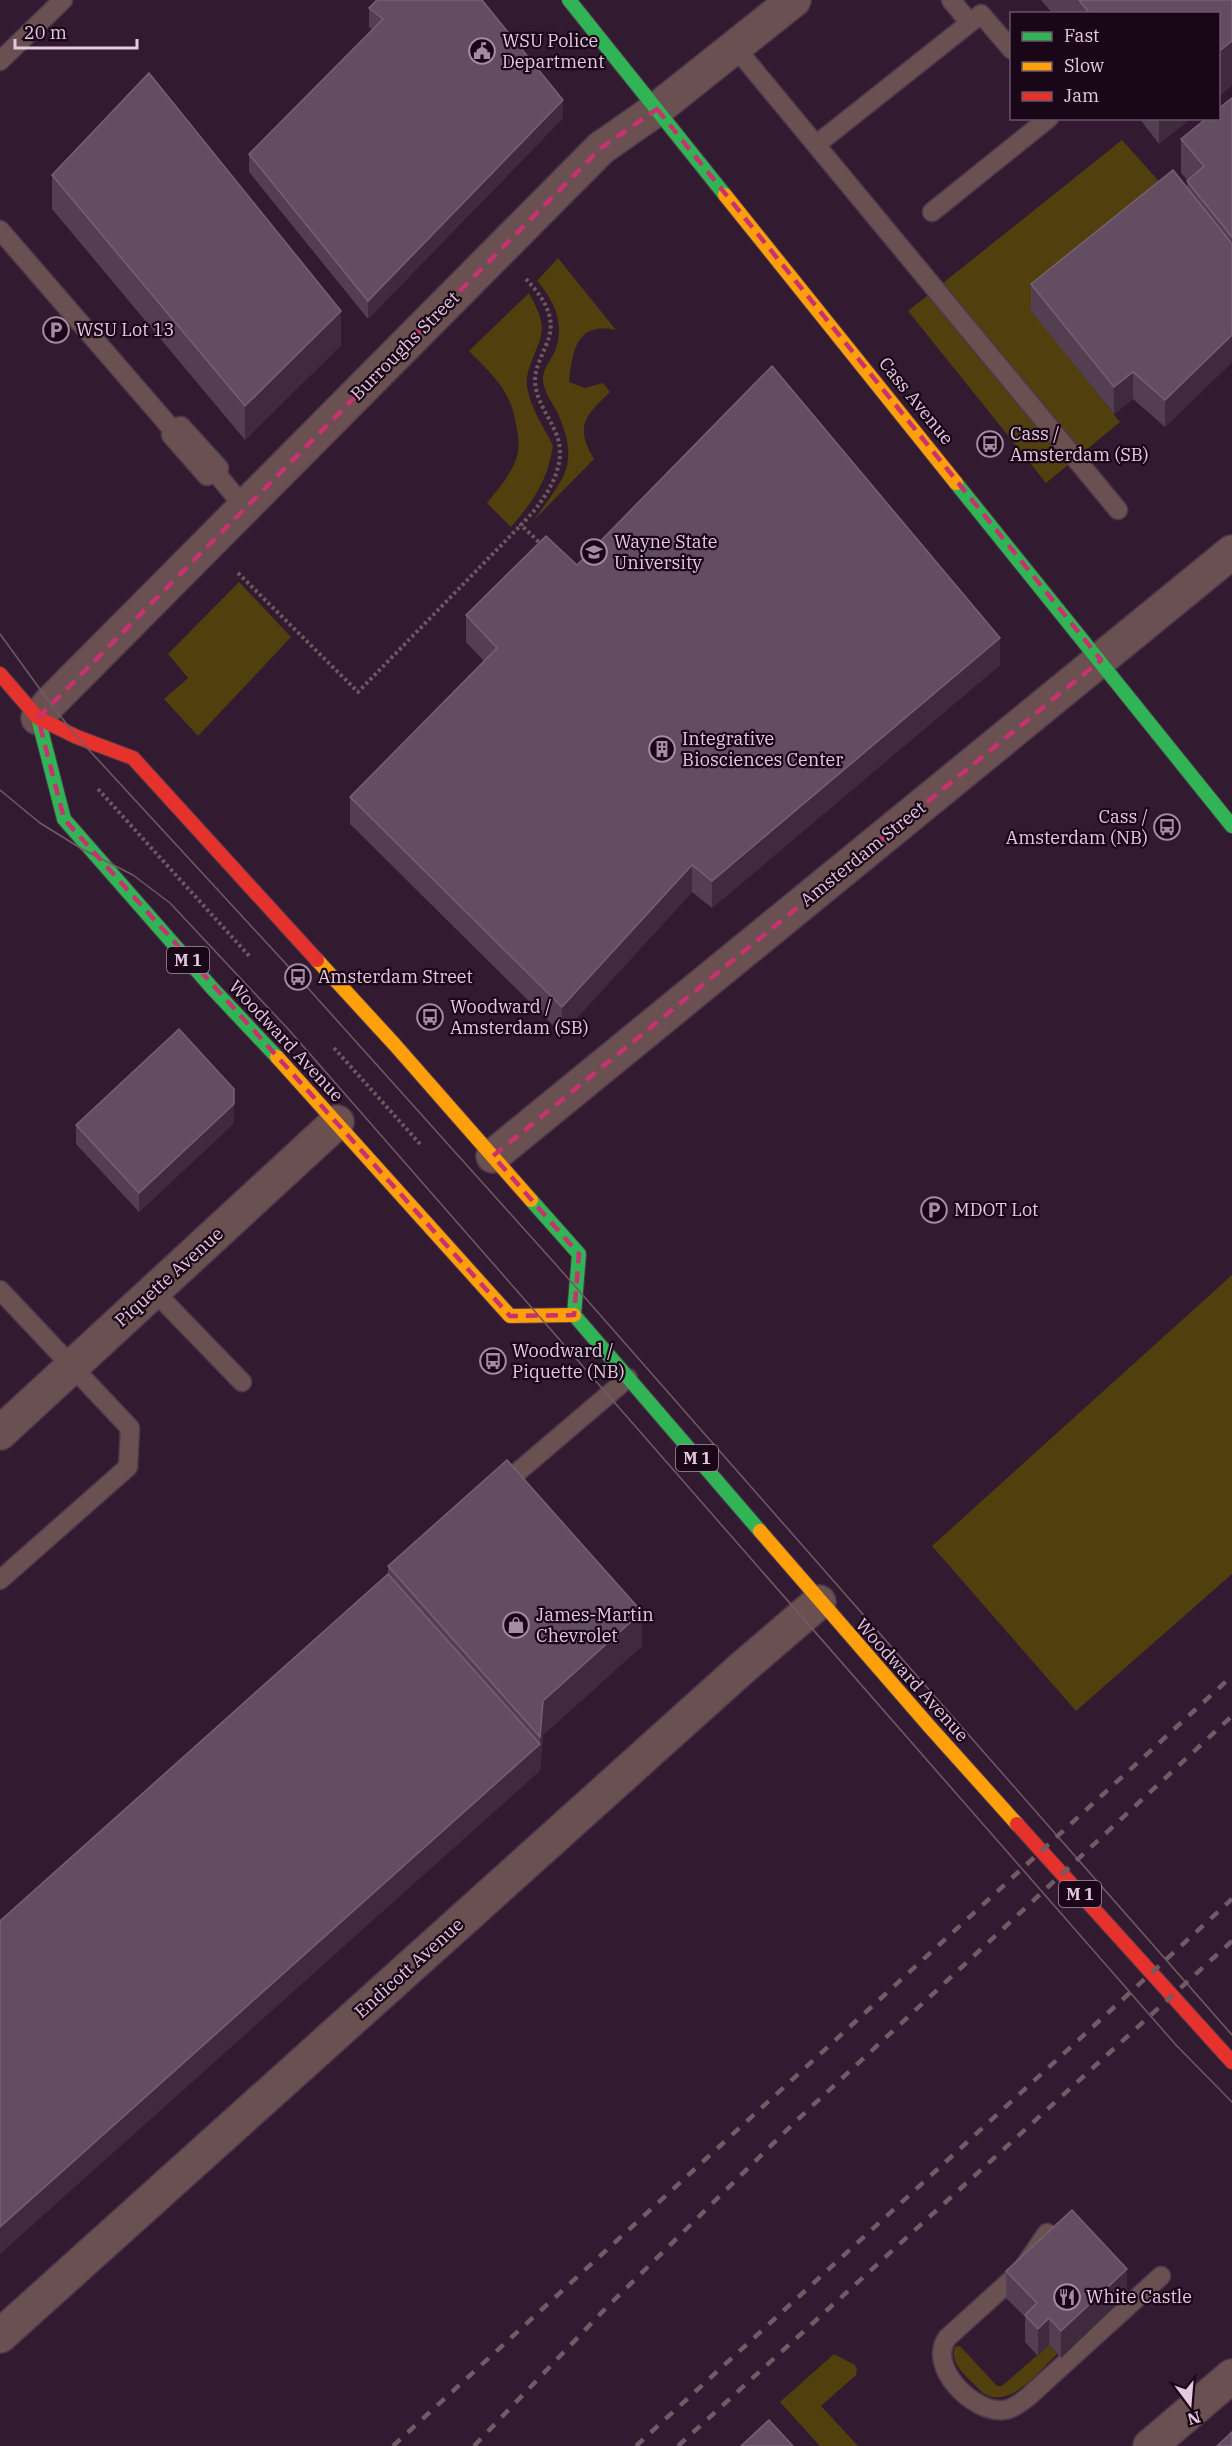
<svg xmlns="http://www.w3.org/2000/svg" width="1232" height="2446" font-family="'IBM Plex Serif',serif">
  <style>
    .green { fill: #513f0e }
    .lines { fill: none; stroke-linecap: round; stroke-linejoin: round }
    .lane-casing { stroke: #4d384b; stroke-width: 21 }
    .street-casing { stroke: #4d384b; stroke-width: 36 }
    .fast-casing { stroke: #4d384b; stroke-width: 16 }
    .slow-casing { stroke: #4d384b; stroke-width: 16 }
    .jam-casing { stroke: #4d384b; stroke-width: 16 }
    .path { stroke: #6e595e; stroke-width: 4; stroke-dasharray: 3 3; stroke-linecap: butt }
    .lane { stroke: #6a5050; stroke-width: 18 }
    .street { stroke: #6a5050; stroke-width: 33 }
    .fast { stroke: #30b455; stroke-width: 14 }
    .slow { stroke: #ff9f0a; stroke-width: 14 }
    .jam { stroke: #e5322d; stroke-width: 14 }
    .tram { stroke: #725b65; stroke-width: 1.5 }
    .rail { stroke: #725b65; stroke-width: 4.5; stroke-dasharray: 10 10; stroke-linecap: butt }
    .wall { fill: #533e52 }
    .shaded-wall { fill: #3f2a3e }
    .building { fill: #634d61; stroke: #776075; stroke-width: 1.5 }
    .marked { fill: none; stroke: #c7326f; stroke-width: 4.5; stroke-dasharray: 12 8; stroke-linejoin: round }
    .labels { text-anchor: middle; stroke-width: 4.5; stroke-linejoin: round; paint-order: stroke }
    .shield { fill: #190617; stroke: #a88ea4; stroke-width: 1.5 }
    .shield-label { font-size: 16px; font-weight: bold; fill: #e6c8e1 }
    .poi-label { font-size: 18px; fill: #e6c8e1; stroke: #190617; text-anchor: start }
    .street-label { font-size: 18px; fill: #e6c8e1; stroke: #190617 }
  </style>
  <rect width="100%" height="100%" fill="#321a31"/>
  <g class="green">
    <polygon points="1122,140 1173,197 1032,311 1120,422 1046,483 908,311"/>
    <path d="M558,258L616,330C576,322 573,350 569,382L585,388L603,383L610,392C586,415 574,426 594,459L534,520C563,478 580,467 559,416C554,405 545,394 543,382C542,370 549,363 554,353C566,326 555,301 537,281Z"/>
    <path d="M529,293C534,303 542,316 542,328C541,348 525,366 527,386C530,408 544,427 553,446C547,482 534,500 511,527L487,503C497,490 512,474 517,456C520,446 518,435 516,424C510,389 493,376 469,351Z"/>
    <polygon points="239,582 291,637 198,736 164,699 188,678 168,654"/>
    <polygon points="1232,1275 1232,1574 1076,1711 932,1546"/>
    <path d="M1049,2345L1057,2354C1040,2370 1010,2411 983,2393C972,2381 948,2365 955,2347L960,2346L997,2386H1002Z"/>
    <polygon points="834,2354 855,2365 857,2370 856,2375 821,2406 858,2446 820,2446 780,2402"/>
  </g>
  <g class="lines">
    <g class="lane-casing">
      <g id="lane">
        <polyline points="951,0 969,22"/>
        <polyline points="735,47 1118,510"/>
        <polyline points="0,61 63,0"/>
        <polyline points="817,144 981,14 1012,50"/>
        <polyline points="932,212 1049,118"/>
        <polyline points="0,230 172,429"/>
        <polyline points="216,473 207,476 171,435 172,429 181,426 219,468 216,473 245,508"/>
        <polyline points="0,1290 130,1428 128,1467 0,1580"/>
        <polyline points="154,1291 242,1382"/>
        <polyline points="499,1488 628,1378"/>
        <path d="M1047,2233L1021,2271L947,2338C927,2367 973,2413 1003,2410C1012,2410 1021,2402 1028,2397L1161,2276"/>
      </g>
    </g>
    <g class="street-casing">
      <g id="street">
        <polyline points="38,718 50,703 601,148 657,109 794,0"/>
        <polyline points="493,1156 1232,552"/>
        <polyline points="0,1433 337,1122"/>
        <polyline points="0,2336 741,1669 819,1602"/>
        <polyline points="1150,2446 1232,2376"/>
      </g>
    </g>
    <g class="fast-casing">
      <g id="fast">
        <polyline points="569,0 725,195"/>
        <polyline points="956,483 1232,826"/>
        <polyline points="38,718 64,819 212,988 277,1057"/>
        <polyline points="531,1200 579,1254 574,1315 760,1531"/>
      </g>
    </g>
    <g class="slow-casing">
      <g id="slow">
        <polyline points="725,195 956,483"/>
        <polyline points="317,960 395,1045 531,1200"/>
        <polyline points="277,1057 510,1316 574,1315"/>
        <polyline points="760,1531 929,1726 1017,1824"/>
      </g>
    </g>
    <g class="jam-casing">
      <g id="jam">
        <polyline points="0,674 38,718 77,737 133,758 317,960"/>
        <polyline points="1017,1824 1232,2062"/>
      </g>
    </g>
    <g class="path">
      <path d="M526,279C540,294 556,314 549,337C545,351 535,365 535,381C536,402 550,417 557,436C569,468 542,504 521,525L542,545"/>
      <polyline points="238,573 358,692 521,525"/>
      <polyline points="98,789 251,958"/>
      <polyline points="334,1048 420,1144"/>
    </g>
    <use href="#lane" class="lane"/>
    <use href="#street" class="street"/>
    <use href="#fast" class="fast"/>
    <use href="#slow" class="slow"/>
    <use href="#jam" class="jam"/>
    <g class="tram">
      <polyline points="0,634 50,703 77,737 298,977 559,1268 1232,2035"/>
      <polyline points="0,790 40,823 82,849 133,875 170,903 289,1030 1176,2045 1232,2102"/>
    </g>
    <g class="rail">
      <polyline points="393,2446 1232,1676"/>
      <polyline points="474,2446 606,2308 796,2121 1232,1716"/>
      <polyline points="636,2446 1232,1899"/>
      <polyline points="678,2446 1232,1941"/>
    </g>
  </g>
  <g class="wall">
    <polygon points="1041,0 1232,0 1218,14 1053,14"/>
    <polygon points="369,8 563,118 368,319 249,172 249,154 373,30 369,27"/>
    <polygon points="1232,98 1232,362 1165,427 1133,399 1114,414 1031,311 1031,284 1187,188 1188,181 1181,173 1181,139"/>
    <polygon points="1139,118 1191,118 1159,144"/>
    <polygon points="52,175 341,345 245,440 52,209"/>
    <polygon points="577,565 1000,665 712,908 692,892 562,1034 350,824 350,797 484,661 466,642 466,615"/>
    <polygon points="234,1123 139,1212 76,1144 76,1125"/>
    <polygon points="388,1566 642,1646 543,1735 540,1771 388,1574"/>
    <polygon points="1006,2271 1127,2295 1061,2358 1049,2345 1038,2356 1025,2342 1025,2317 1006,2298"/>
  </g>
  <g class="shaded-wall">
    <polygon points="1232,41 1232,86 1218,97 1218,52"/>
    <polygon points="563,100 563,118 368,319 368,301"/>
    <polygon points="1159,118 1191,118 1159,144"/>
    <polygon points="341,311 341,345 245,440 245,406"/>
    <polygon points="1232,335 1232,362 1165,427 1165,400"/>
    <polygon points="1133,372 1133,399 1114,414 1114,387"/>
    <polygon points="1000,638 1000,665 712,908 712,881"/>
    <polygon points="692,865 692,892 562,1034 562,1007"/>
    <polygon points="234,1089 234,1123 139,1212 139,1193"/>
    <polygon points="642,1612 642,1646 543,1735 540,1771 0,2254 0,2227 540,1744 543,1701"/>
    <polygon points="1127,2269 1127,2295 1061,2358 1061,2331"/>
    <polygon points="1049,2318 1049,2345 1038,2356 1038,2329"/>
  </g>
  <g class="building">
    <polygon points="377,0 482,0 563,100 368,301 249,154 383,19 369,8"/>
    <polygon points="1079,0 1232,0 1232,41 1218,52 1218,14 1090,14"/>
    <polygon points="149,73 341,311 245,406 52,175"/>
    <polygon points="1232,98 1232,237 1187,181 1204,166 1181,139 1207,118 1218,118 1218,109"/>
    <polygon points="1173,170 1232,244 1232,335 1165,400 1133,372 1114,387 1031,284"/>
    <polygon points="772,366 1000,638 712,881 692,865 562,1007 350,797 497,648 466,615 546,536 577,565"/>
    <polygon points="179,1029 234,1089 234,1104 139,1193 76,1125"/>
    <polygon points="507,1460 642,1612 543,1701 540,1737 388,1566"/>
    <polygon points="388,1574 540,1744 0,2227 0,1921"/>
    <polygon points="1072,2210 1127,2269 1061,2331 1049,2318 1038,2329 1025,2315 1037,2303 1006,2271"/>
    <polygon points="769,2420 793,2446 741,2446"/>
    <polygon points="1232,2432 1232,2446 1217,2446"/>
  </g>
  <path class="marked" d="M657,109L1101,660L493,1156L579,1254L574,1315L510,1316L64,819L38,718L601,148Z"/>
  <defs>
    <g id="civic-ring" transform="scale(1.35)"><circle r="9.5" fill="#190617" stroke="#a78ba3" stroke-width="1.5"/><path d="M-.6-6.5H3V-4.5H.6V-3L4-1V1h2V6H-6V1h2V-1L-.6-3ZM-1.2 2.5V6h2.4V2.5Z" fill="#a78ba3"/></g>
    <g id="parking-ring" transform="scale(1.35)"><circle r="9.5" fill="#190617" stroke="#a78ba3" stroke-width="1.5"/><path d="M-3.5-5.5H1a3.5 3.5 0 0 1 0 7H-1V5.5H-3.5ZM-1-3.4V-.6H.8a1.4 1.4 0 0 0 0-2.8Z" fill="#a78ba3"/></g>
    <g id="bus-ring" transform="scale(1.35)"><circle r="9.5" fill="#190617" stroke="#a78ba3" stroke-width="1.5"/><path d="M-5-6H5V4H4V6H2V4H-2V6H-4V4H-5ZM-3.5-4V0h7V-4ZM-3.5 1.2v1.5H-2V1.2ZM2 1.2v1.5H3.5V1.2Z" fill="#a78ba3"/></g>
    <g id="university-ring" transform="scale(1.35)"><circle r="9.5" fill="#190617" stroke="#a78ba3" stroke-width="1.5"/><path d="M0-5L7-2L0 1L-7-2ZM-4 1L0 2.5L4 1V4Q0 6-4 4Z" fill="#a78ba3"/></g>
    <g id="building-ring" transform="scale(1.35)"><circle r="9.5" fill="#190617" stroke="#a78ba3" stroke-width="1.5"/><path d="M-4-6H4V6H1V3H-1V6H-4ZM-2.5-4.3h1.7v1.8h-1.7ZM.8-4.3h1.7v1.8H.8ZM-2.5-1h1.7V.8h-1.7ZM.8-1h1.7V.8H.8Z" fill="#a78ba3"/></g>
    <g id="shop-ring" transform="scale(1.35)"><circle r="9.5" fill="#190617" stroke="#a78ba3" stroke-width="1.5"/><path d="M-5-2.5h2.3a2.7 3.5 0 0 1 5.4 0H5L5.5 6h-11ZM-1.5-2.5h3a1.5 2.3 0 0 0-3 0Z" fill="#a78ba3"/></g>
    <g id="restaurant-ring" transform="scale(1.35)"><circle r="9.5" fill="#190617" stroke="#a78ba3" stroke-width="1.5"/><path d="M-5-6h1v4h1v-4h1v4h1v-4h1v5L-1.5 .5V6h-2V.5L-5-1ZM5-6V6H3V1.5H1.5Q1.5-4 5-6Z" fill="#a78ba3"/></g>
  </defs>
  <g fill-rule="evenodd">
    <use href="#civic-ring" x="482" y="51"/>
    <use href="#parking-ring" x="56" y="330"/>
    <use href="#bus-ring" x="990" y="444"/>
    <use href="#university-ring" x="594" y="552"/>
    <use href="#building-ring" x="662" y="749"/>
    <use href="#bus-ring" x="1167" y="827"/>
    <use href="#bus-ring" x="298" y="977"/>
    <use href="#bus-ring" x="430" y="1017"/>
    <use href="#parking-ring" x="934" y="1210"/>
    <use href="#bus-ring" x="493" y="1361"/>
    <use href="#shop-ring" x="516" y="1625"/>
    <use href="#restaurant-ring" x="1067" y="2297"/>
  </g>
  <g class="labels">
    <g class="shield">
      <rect x="167" y="947" width="42" height="26" rx="4.5"/>
      <rect x="676" y="1445" width="42" height="26" rx="4.5"/>
      <rect x="1059" y="1881" width="42" height="26" rx="4.5"/>
    </g>
    <g class="shield-label">
      <text x="188" y="966">M 1</text>
      <text x="697" y="1464">M 1</text>
      <text x="1080" y="1900">M 1</text>
    </g>
    <g class="poi-label">
      <text x="502" y="47">WSU Police<tspan x="502" dy="21">Department</tspan></text>
      <text x="76" y="336">WSU Lot 13</text>
      <text x="1010" y="440">Cass /<tspan x="1010" dy="21">Amsterdam (SB)</tspan></text>
      <text x="614" y="548">Wayne State<tspan x="614" dy="21">University</tspan></text>
      <text x="682" y="745">Integrative<tspan x="682" dy="21">Biosciences Center</tspan></text>
      <text x="1148" y="823" text-anchor="end">Cass /<tspan x="1148" dy="21">Amsterdam (NB)</tspan></text>
      <text x="318" y="983">Amsterdam Street</text>
      <text x="450" y="1013">Woodward /<tspan x="450" dy="21">Amsterdam (SB)</tspan></text>
      <text x="954" y="1216">MDOT Lot</text>
      <text x="512" y="1357">Woodward /<tspan x="512" dy="21">Piquette (NB)</tspan></text>
      <text x="536" y="1621">James-Martin<tspan x="536" dy="21">Chevrolet</tspan></text>
      <text x="1086" y="2303">White Castle</text>
    </g>
    <g class="street-label">
      <text transform="translate(405 346) rotate(-45)" y="6">Burroughs Street</text>
      <text transform="translate(916 401) rotate(51)" y="6">Cass Avenue</text>
      <text transform="translate(863 854) rotate(-39)" y="6">Amsterdam Street</text>
      <text transform="translate(286 1041) rotate(47)" y="6">Woodward Avenue</text>
      <text transform="translate(169 1277) rotate(-42)" y="6">Piquette Avenue</text>
      <text transform="translate(912 1680) rotate(48)" y="6">Woodward Avenue</text>
      <text transform="translate(409 1968) rotate(-42)" y="6">Endicott Avenue</text>
    </g>
  </g>
  <rect x="1010" y="12" width="210" height="108" fill="#190617" stroke="#6b5468" stroke-width="1.5"/>
  <rect x="1022" y="32" width="30" height="9" fill="#30b455" stroke="#6b5468" stroke-width="1.5"/>
  <text x="1064" y="42" font-size="18" fill="#e6c8e1">Fast</text>
  <rect x="1022" y="62" width="30" height="9" fill="#ff9f0a" stroke="#6b5468" stroke-width="1.5"/>
  <text x="1064" y="72" font-size="18" fill="#e6c8e1">Slow</text>
  <rect x="1022" y="92" width="30" height="9" fill="#e5322d" stroke="#6b5468" stroke-width="1.5"/>
  <text x="1064" y="102" font-size="18" fill="#e6c8e1">Jam</text>
  <g transform="translate(1190 2404) rotate(164)" stroke="#190617" stroke-width="4.5" paint-order="stroke">
  <path d="M0-4.5L10 22L0 15L-10 22Z" fill="#e6c8e1"/>
  <text y="-9" font-size="16" font-weight="bold" text-anchor="middle" fill="#e6c8e1">N</text>
  </g>
  <path d="M15 39v9h122v-9" fill="none" stroke="#e6c8e1" stroke-width="3"/>
  <text x="24" y="39" font-size="18" fill="#e6c8e1" stroke="#190617" stroke-width="4.5" paint-order="stroke">20 m</text>
</svg>
